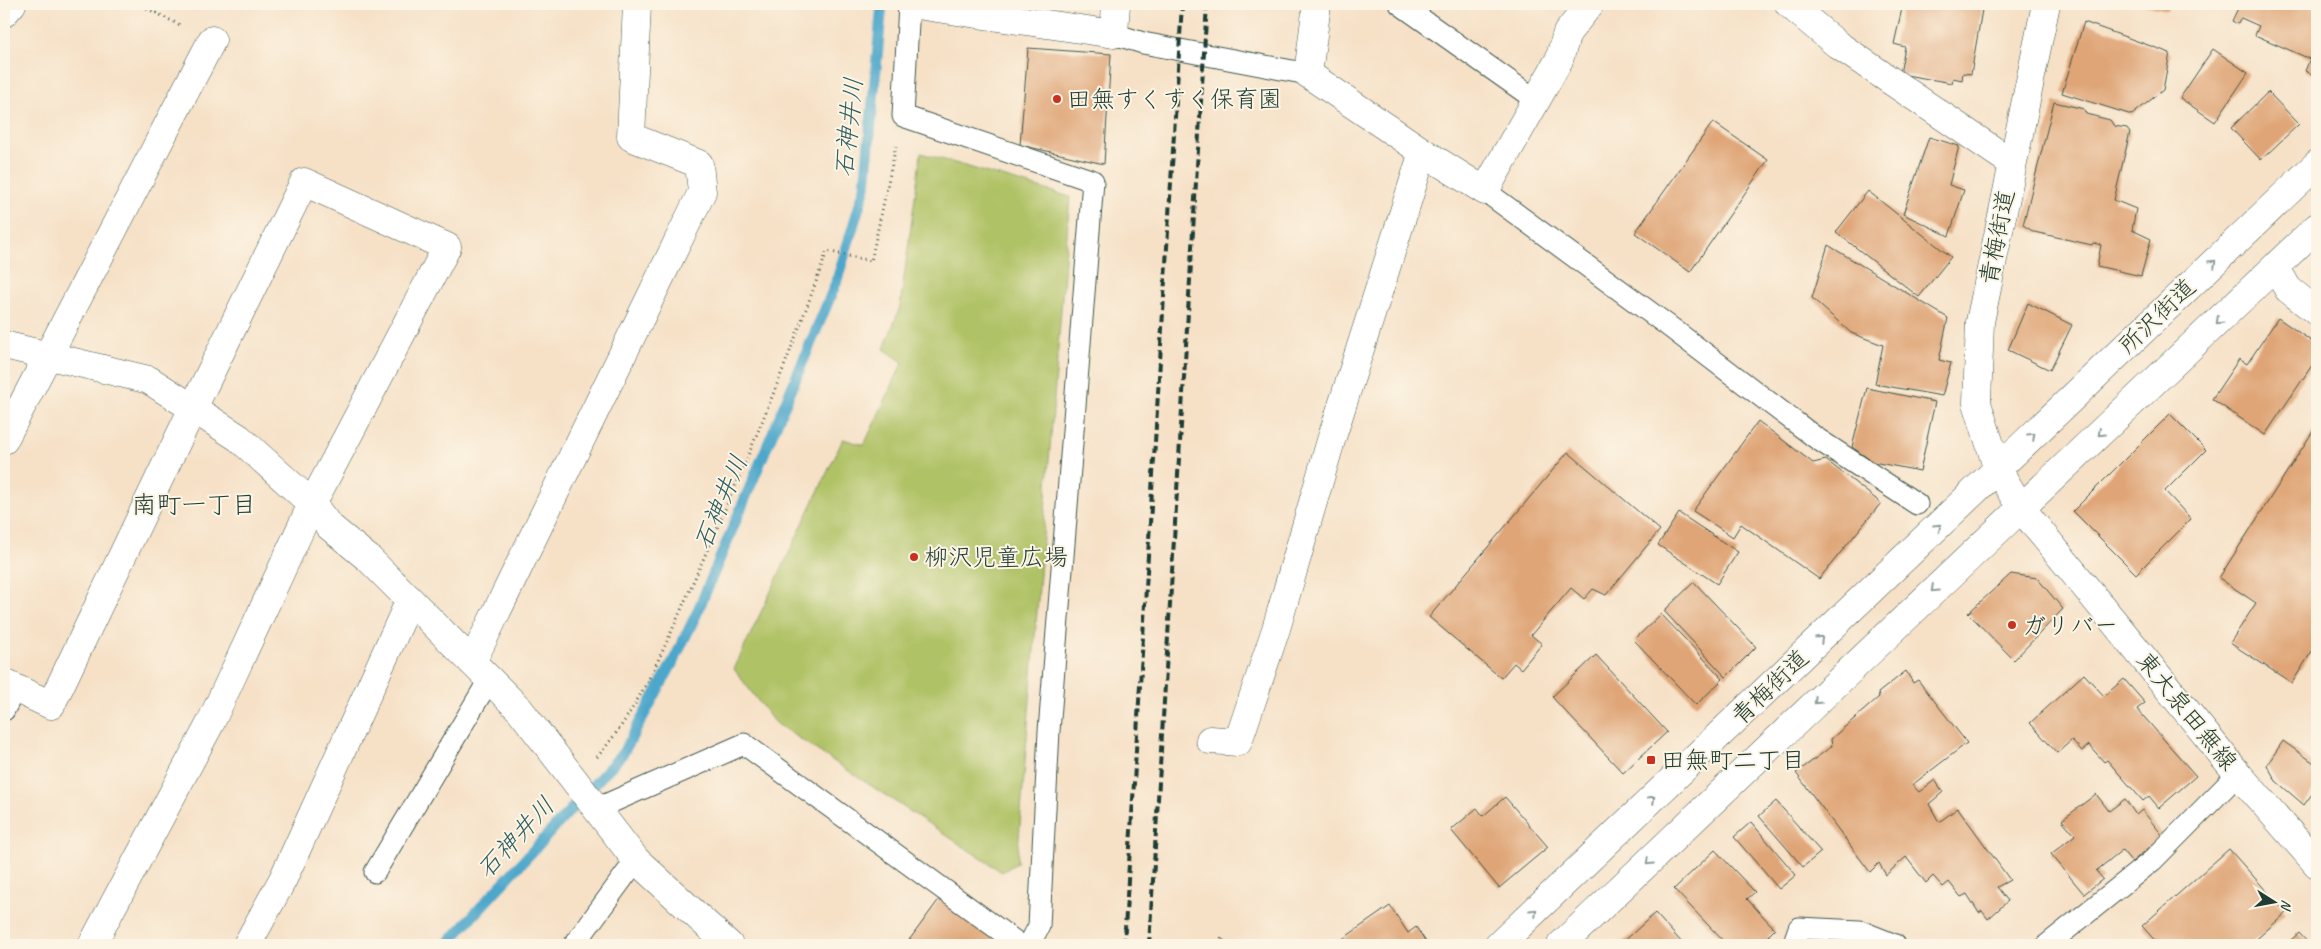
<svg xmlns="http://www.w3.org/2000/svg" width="2321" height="949" font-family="Caveat,'Klee One',sans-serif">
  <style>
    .green { fill: #b0c266; stroke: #68804d }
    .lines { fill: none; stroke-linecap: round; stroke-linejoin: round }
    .stream { stroke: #4ea7cb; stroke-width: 11 }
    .building { fill: #dfa577 }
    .lane-casing { stroke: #3f564a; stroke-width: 23 }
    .street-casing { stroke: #3f564a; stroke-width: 29 }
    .secondary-casing { stroke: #3f564a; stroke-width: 29 }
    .primary-casing { stroke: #3f564a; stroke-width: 29 }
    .path { stroke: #3f564a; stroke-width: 3; stroke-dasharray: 1 4; stroke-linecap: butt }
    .lane { stroke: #fff; stroke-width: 21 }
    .street { stroke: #fff; stroke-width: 28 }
    .secondary { stroke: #fff; stroke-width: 28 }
    .primary { stroke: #fff; stroke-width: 28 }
    .rail { stroke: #1f3d34; stroke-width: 4; stroke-dasharray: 8 4; stroke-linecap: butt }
    .oneway { stroke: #8f9e9a }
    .poi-dot { fill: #c8321e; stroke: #fcf5e5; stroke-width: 2 }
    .labels { text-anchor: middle; stroke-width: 4; stroke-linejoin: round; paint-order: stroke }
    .poi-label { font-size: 24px; fill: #1f3d34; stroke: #fcf5e5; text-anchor: start }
    .street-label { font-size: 24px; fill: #1f3d34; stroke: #fcf5e5 }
    .water-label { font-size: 25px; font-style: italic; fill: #2d5d61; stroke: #fcf5e5 }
    .neighbourhood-label { font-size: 25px; fill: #1f3d34; stroke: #fcf5e5 }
  </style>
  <rect width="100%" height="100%" fill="#fcf5e5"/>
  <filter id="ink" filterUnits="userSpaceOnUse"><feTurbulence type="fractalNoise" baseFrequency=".02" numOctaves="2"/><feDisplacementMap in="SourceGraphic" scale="10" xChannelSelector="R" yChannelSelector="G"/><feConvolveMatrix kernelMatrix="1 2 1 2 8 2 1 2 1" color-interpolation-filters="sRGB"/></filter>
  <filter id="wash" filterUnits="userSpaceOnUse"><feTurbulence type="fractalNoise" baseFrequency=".0096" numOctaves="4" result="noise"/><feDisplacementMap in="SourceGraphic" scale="20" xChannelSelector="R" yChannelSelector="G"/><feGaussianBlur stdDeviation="1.12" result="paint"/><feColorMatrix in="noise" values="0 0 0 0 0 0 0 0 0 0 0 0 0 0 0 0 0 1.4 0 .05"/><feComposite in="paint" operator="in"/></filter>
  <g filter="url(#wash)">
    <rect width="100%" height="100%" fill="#f6e1c7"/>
    <polygon class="green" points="921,153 1070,197 1017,863 1002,872 774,722 734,669 843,439 864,445 903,362 884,349 900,307"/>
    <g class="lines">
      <polyline class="stream" points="446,945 623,753 672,664 696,615 836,283 865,187 882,4"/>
    </g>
    <g id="blocks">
      <g class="building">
        <polygon points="1903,4 1983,4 1971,74 1963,73 1962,80 1953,78 1952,83 1900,74 1905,47 1894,44"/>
        <polygon points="2142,4 2169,4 2167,10"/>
        <polygon points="2240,4 2317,4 2317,76 2305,71 2310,59 2255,35 2259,26 2241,18 2238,24 2232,21"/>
        <polygon points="2084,22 2170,53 2163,90 2132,115 2062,93"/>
        <polygon points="1028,48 1111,54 1104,164 1020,145"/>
        <polygon points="2213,49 2248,73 2215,122 2180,98"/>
        <polygon points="2268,92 2299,124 2261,160 2231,128"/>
        <polygon points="2054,102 2084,109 2086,114 2110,120 2114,126 2127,128 2130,132 2114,200 2136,209 2132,230 2151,239 2141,276 2097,266 2101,245 2093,243 2092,245 2034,232 2023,225"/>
        <polygon points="1713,122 1768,160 1690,272 1635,233"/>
        <polygon points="1929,137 1959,146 1949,185 1964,190 1949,236 1903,214"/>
        <polygon points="1868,191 1951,257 1919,297 1836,232"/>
        <polygon points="1828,245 1948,318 1939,360 1951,363 1942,396 1875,384 1883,345 1851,333 1812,298"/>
        <polygon points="2028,303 2072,325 2050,370 2008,350"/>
        <polygon points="2278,318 2317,345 2317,358 2265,435 2212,399 2239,359 2247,364"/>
        <polygon points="1867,388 1935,402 1920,471 1873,462 1852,447"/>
        <polygon points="2170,414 2206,450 2165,491 2191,519 2136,574 2073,511"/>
        <polygon points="1758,421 1813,463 1826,460 1881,503 1819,579 1741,524 1733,537 1693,511"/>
        <polygon points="2317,425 2317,643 2292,683 2230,643 2256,603 2219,578"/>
        <polygon points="1568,452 1660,530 1606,595 1593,589 1584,599 1571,588 1531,635 1542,644 1521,669 1514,663 1501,678 1429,617"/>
        <polygon points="1679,513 1738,552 1717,584 1658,545"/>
        <polygon points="2011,574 2037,578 2063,609 2014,660 1968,613"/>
        <polygon points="1694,582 1756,647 1726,677 1664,611"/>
        <polygon points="1661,614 1723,679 1696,705 1634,640"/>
        <polygon points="1596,655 1667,732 1623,773 1552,697"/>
        <polygon points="1906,671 1913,683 1918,680 1967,743 1912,785 1919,792 1935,780 1943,792 1929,804 1939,822 1958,808 2010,880 1997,887 2008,901 1988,919 1982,911 1979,913 1967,894 1961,897 1949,882 1943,887 1933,876 1926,883 1906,857 1886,875 1879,863 1870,872 1796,773 1832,746 1831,739 1879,697 1878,693"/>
        <polygon points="2084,674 2104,696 2124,679 2145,703 2137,709 2196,776 2159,808 2149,796 2143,801 2107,760 2104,762 2089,745 2082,751 2072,740 2057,753 2030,723"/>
        <polygon points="2283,741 2317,765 2317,787 2304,805 2276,781 2267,765"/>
        <polygon points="2096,794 2109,811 2125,799 2136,815 2142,810 2163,836 2132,862 2122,850 2096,871 2103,879 2084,894 2051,854 2075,835 2062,820"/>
        <polygon points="1505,797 1548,847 1499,888 1451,830 1477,808 1483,816"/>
        <polygon points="1776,801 1821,852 1803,867 1759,816"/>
        <polygon points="1751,822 1796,875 1779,889 1734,837"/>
        <polygon points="2229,849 2286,913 2250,945 2159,945 2142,926"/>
        <polygon points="1715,850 1755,892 1747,899 1775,929 1768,936 1771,939 1764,945 1727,945 1674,889"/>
        <polygon points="940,898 1003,945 911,945 907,943"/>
        <polygon points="1390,906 1408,933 1416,927 1428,945 1334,945"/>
        <polygon points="1655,913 1684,945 1620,945"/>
        <polygon points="2299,933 2310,945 2285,945"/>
        <polygon points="1221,938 1229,945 1215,945"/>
      </g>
    </g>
  </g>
  <g filter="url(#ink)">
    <use href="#blocks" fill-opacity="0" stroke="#3f564a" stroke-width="1"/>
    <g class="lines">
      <g class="lane-casing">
        <g id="lane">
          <polyline points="909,4 903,116 1093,181 1049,731 1039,926 1029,945"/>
          <polyline points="1400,4 1536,100"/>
          <polyline points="1114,34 1143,43 1308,74"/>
          <polyline points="1485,191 1670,327 1816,438 1917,504"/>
          <polyline points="4,710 15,688"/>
          <polyline points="596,809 744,744 1020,945"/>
          <polyline points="375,872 489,680"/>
          <polyline points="574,945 636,860"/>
          <polyline points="1793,945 1799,928 1860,931 1895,945"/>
          <polyline points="2047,945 2153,860 2238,774"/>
        </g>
      </g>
      <g class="street-casing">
        <g id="street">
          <polyline points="910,4 1114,34 1116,4"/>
          <polyline points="1317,4 1308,74 1423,152 1485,191 1559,60 1567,33 1590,4"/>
          <polyline points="1789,4 1838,45 2012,163"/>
          <polyline points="4,13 12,4"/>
          <polyline points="2276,268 2288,289 2317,312"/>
          <polyline points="4,345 149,380 239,438 312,504 329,526 369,559 520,710 636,860 729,945"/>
          <polyline points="4,440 212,40"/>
          <polyline points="472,662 702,192 699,164 631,137 637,4"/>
          <polyline points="4,683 51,705 193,408 304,182 447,247 312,504 210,724 92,945"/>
          <polyline points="1210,740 1238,742 1276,629 1332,437 1423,152"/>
          <polyline points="247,945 283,879 410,600"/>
        </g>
      </g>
      <g class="secondary-casing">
        <polyline id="secondary" points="2021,508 2238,774 2317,864"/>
      </g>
      <g class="primary-casing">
        <g id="primary">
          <polyline points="2021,508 1998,470 1977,403 1980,322 2046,4"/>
          <polyline points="1499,945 2317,164"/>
          <polyline points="1561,945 2317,227"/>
        </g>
      </g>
      <g class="path">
        <polyline points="138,4 182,26"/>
        <path d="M597,757C643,705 670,634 698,571C745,466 789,359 827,251L871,261L896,146"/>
      </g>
      <use href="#lane" class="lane"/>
      <use href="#street" class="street"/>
      <use href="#secondary" class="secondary"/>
      <use href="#primary" class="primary"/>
      <g class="rail">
        <polyline points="1124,945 1182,4"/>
        <polyline points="1149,945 1207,4"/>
      </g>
    </g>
    <defs><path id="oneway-chevron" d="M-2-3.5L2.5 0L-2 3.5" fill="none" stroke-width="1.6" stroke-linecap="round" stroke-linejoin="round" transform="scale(1.25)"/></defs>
    <g class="oneway">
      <use href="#oneway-chevron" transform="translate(2213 263) rotate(-44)"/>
      <use href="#oneway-chevron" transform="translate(2219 321) rotate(137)"/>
      <use href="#oneway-chevron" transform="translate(2101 433) rotate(137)"/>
      <use href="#oneway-chevron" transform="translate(2032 436) rotate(-44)"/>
      <use href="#oneway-chevron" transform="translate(1938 527) rotate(-44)"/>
      <use href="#oneway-chevron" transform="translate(1934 589) rotate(137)"/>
      <use href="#oneway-chevron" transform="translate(1820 639) rotate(-44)"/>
      <use href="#oneway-chevron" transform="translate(1817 701) rotate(136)"/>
      <use href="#oneway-chevron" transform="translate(1652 799) rotate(-44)"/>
      <use href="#oneway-chevron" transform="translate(1649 862) rotate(136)"/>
      <use href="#oneway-chevron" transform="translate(1534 912) rotate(-44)"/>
    </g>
  </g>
  <g class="poi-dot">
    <circle cx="1057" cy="99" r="5"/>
    <circle cx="914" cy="557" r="5"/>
    <circle cx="2012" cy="625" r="5"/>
    <rect x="1646" y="755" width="10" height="10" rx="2.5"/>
  </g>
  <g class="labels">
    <g class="poi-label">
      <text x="1067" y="107">田無すくすく保育園</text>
      <text x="924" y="565">柳沢児童広場</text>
      <text x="2022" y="633">ガリバー</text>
      <text x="1661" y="768">田無町二丁目</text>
    </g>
    <g class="street-label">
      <text transform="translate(1997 237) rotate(-79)" y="8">青梅街道</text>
      <text transform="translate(2157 316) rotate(-44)" y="8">所沢街道</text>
      <text transform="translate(1770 687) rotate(-44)" y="8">青梅街道</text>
      <text transform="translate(2187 711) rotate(51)" y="8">東大泉田無線</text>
    </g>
    <g class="water-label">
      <text transform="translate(848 127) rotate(-84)" y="9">石神井川</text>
      <text transform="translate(720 502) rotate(-67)" y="9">石神井川</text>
      <text transform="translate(515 837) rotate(-47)" y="9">石神井川</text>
    </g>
    <g class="neighbourhood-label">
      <text x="194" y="513">南町一丁目</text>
    </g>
  </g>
  <rect width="2321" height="949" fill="none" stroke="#fcf5e5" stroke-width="20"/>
  <g transform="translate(2274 902) rotate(101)" stroke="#fcf5e5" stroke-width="4" paint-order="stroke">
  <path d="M0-4L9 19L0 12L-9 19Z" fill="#1f3d34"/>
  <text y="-8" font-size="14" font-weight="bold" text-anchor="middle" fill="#1f3d34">N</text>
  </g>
</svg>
